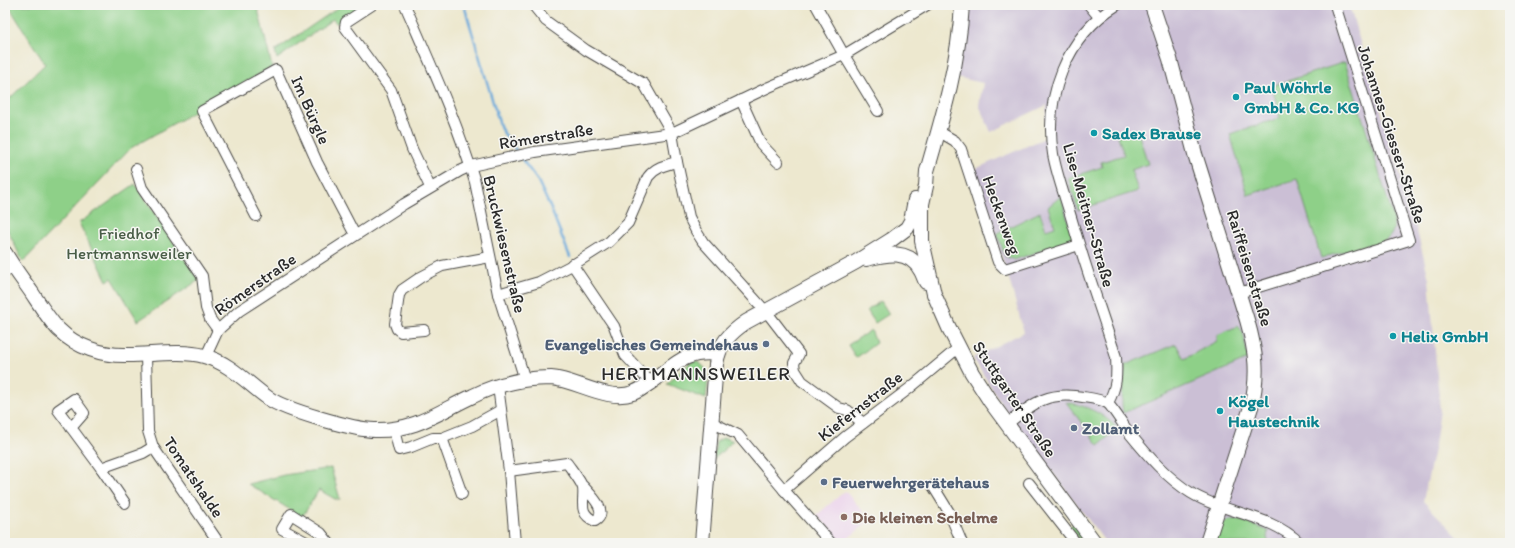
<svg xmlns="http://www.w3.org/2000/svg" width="1515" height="548" font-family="Itim,sans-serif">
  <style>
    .built { fill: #ebd1eb }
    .industrial { fill: #cbbfd5 }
    .green { fill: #8ed088; stroke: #5c7e5a }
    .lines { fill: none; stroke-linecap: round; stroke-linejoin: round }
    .stream { stroke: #68a9db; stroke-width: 2.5 }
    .street-casing { stroke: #484744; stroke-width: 12 }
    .secondary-casing { stroke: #484744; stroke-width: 16 }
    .street { stroke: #fff; stroke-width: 10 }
    .secondary { stroke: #fff; stroke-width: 14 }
    .culture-dot { fill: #0f9aa8; stroke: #f6f6f2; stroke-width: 1.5 }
    .service-dot { fill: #5c6f8a; stroke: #f6f6f2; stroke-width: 1.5 }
    .education-dot { fill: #8d6e63; stroke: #f6f6f2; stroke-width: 1.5 }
    .labels { text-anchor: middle; stroke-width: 3; stroke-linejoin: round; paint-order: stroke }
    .culture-label { font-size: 17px; font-weight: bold; fill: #0d838f; stroke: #f6f6f2; text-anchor: start }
    .street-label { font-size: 17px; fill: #2b2b2b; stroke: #f6f6f2 }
    .park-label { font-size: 17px; fill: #495d47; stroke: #f6f6f2 }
    .service-label { font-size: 17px; font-weight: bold; fill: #4e5e75; stroke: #f6f6f2; text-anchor: start }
    .education-label { font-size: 17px; font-weight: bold; fill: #785e54; stroke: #f6f6f2; text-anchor: start }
    .quarter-label { font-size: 19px; letter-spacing: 1px; fill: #2b2b2b; stroke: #f6f6f2 }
  </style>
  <rect width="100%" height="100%" fill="#f6f6f2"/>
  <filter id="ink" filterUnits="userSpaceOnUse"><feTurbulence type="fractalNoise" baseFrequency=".025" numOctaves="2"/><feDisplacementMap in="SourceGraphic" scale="8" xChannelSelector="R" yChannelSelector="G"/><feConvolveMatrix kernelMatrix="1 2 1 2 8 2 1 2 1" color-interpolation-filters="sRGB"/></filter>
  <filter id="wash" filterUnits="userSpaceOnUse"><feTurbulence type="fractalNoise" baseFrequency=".012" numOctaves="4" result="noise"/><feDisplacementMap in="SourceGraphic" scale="16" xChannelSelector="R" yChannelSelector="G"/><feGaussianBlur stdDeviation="0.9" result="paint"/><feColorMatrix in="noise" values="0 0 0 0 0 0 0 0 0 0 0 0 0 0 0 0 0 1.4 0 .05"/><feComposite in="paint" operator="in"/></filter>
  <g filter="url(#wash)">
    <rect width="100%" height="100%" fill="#ede8cf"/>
    <polygon class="built" points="845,491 871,520 842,543 817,515"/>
    <polygon class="industrial" points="972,5 1349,5 1416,227 1429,279 1440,410 1435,445 1423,501 1464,543 1106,543 1006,411 973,358 1024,332 1007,272 973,170 1045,138 1045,121 1047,105 991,132 979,105 983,83 956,77"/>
    <g class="green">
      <polygon points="8,5 257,5 272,67 131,148 23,262 5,225 5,103 45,64"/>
      <polygon points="342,5 364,5 337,24 333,19 277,59 275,51"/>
      <path d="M1345,62L1393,217C1396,236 1388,241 1370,247V244L1321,258L1297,179L1248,195L1230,134L1280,118L1272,86Z"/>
      <polygon points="1137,129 1148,164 1131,170 1138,191 1078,210 1068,178 1102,167 1101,162 1124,155 1118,136"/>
      <polygon points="135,184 199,280 138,321 112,278 107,281 79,223"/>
      <polygon points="1061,196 1073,239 1070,244 1065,247 1063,243 1014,260 1005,256 997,233 1040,212 1046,230 1055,227 1048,207"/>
      <polygon points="881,301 889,314 875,323 867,310"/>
      <path d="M1238,326L1243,332L1248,359L1123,413C1120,397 1125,381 1125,365L1176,344L1184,359L1217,341V335Z"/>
      <polygon points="871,330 876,343 856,358 848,345"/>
      <path d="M695,361C713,368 707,383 706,399L667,384L691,362Z"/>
      <path d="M1066,402C1087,406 1103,413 1118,429L1098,445Z"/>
      <polygon points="723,438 726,438 733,441 714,459 716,442"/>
      <polygon points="331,468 340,499 335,499 319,490 302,517 248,484 284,475"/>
      <path d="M1229,520L1243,521L1268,531L1267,538L1269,543H1212C1215,532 1218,524 1229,520Z"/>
      <polygon points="1074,524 1090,543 1082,543 1070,526"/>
    </g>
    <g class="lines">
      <g class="stream">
        <polyline points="464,5 501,129 518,153"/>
        <polyline points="521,158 538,181 551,209 570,257"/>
      </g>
    </g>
  </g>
  <g filter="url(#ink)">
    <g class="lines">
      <g class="street-casing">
        <g id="street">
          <polyline points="372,5 346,22 345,27 391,90 412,149 430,187"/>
          <path d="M405,5C430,63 457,121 475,182L498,294L525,380"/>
          <polyline points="533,5 546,21 586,50 644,84 672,133 677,162 689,217 696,231 703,242 769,315 799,354 794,363 795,370 802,381 839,408 847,410 863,423"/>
          <polyline points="816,5 844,55 878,111"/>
          <polyline points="1089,5 1099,17"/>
          <polyline points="741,100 761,144 778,162"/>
          <polyline points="938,131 955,141 961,149 998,262 1005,269 1079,245"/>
          <polyline points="136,169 142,188 202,276 206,308 210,319 218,330"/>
          <polyline points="256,216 202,111 276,70 317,162 355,235"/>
          <polyline points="572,264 614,326 625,355 650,382"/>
          <polyline points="5,272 13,265"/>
          <polyline points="1239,293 1409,240 1335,5"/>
          <path d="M498,294L539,282L576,263L609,242L628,223L648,177C656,167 665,165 677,162"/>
          <polyline points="424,330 401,332 397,329 395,324 399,295 402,290 421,277 442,266 490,257"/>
          <polyline points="146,355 148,431 153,447 219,543"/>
          <polyline points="206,356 218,330 239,311 404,204 460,171 471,166 535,152 672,133 769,87 844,55 927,5"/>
          <polyline points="498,386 509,471 515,543"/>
          <path d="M1108,403C1117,386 1117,376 1116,357C1102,313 1086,269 1073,224C1067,202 1057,177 1053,154C1044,97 1066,36 1117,5"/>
          <polyline points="711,422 738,435 784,490 831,543"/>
          <path d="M1007,424C1034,403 1047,391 1083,397C1090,398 1100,399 1107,403C1112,406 1125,428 1130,434C1148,456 1167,478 1191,493C1225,514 1270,514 1300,543"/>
          <polyline points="71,428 84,413 74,399 58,410 101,468 143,453 153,447"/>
          <polyline points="394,430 399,450 411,447 433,438 442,438 472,426 501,410"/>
          <polyline points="442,438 462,494"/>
          <polyline points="101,468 125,503"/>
          <path d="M509,471L567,463C571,469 581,481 583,488C585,501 577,513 595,521C610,512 590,494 583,486"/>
          <polyline points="1029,483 1076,543"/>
          <polyline points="933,486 949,512 962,543"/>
          <polyline points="784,490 845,437 910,388 958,348"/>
          <polyline points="308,543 282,529 291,514 321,533 329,543"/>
        </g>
      </g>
      <g class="secondary-casing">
        <g id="secondary">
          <path d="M962,5C959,62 943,116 927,171L926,186L922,204V241L934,294L949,328L972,373L990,401L1095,543"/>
          <path d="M1152,5L1170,59L1195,154L1247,320C1256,351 1259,375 1251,407L1207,543"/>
          <path d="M5,253C13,267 23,280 32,293C40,305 48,318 58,329C76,347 103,356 128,355C152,355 182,350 204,356C230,363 247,383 268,398C285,410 354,430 375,430C416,431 438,412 473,396C488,388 506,383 523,380C531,379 542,378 551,378C577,380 607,402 633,393C638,391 643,388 647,385C673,368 683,349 718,354"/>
          <path d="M866,259C886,254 909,248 921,271C923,274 924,279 926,282"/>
          <path d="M702,543L716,364C719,344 730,333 746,322L856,262L891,240L907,228L911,221L915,200"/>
        </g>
      </g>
      <use href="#street" class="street"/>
      <use href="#secondary" class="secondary"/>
    </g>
  </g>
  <g class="culture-dot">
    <circle cx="1236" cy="97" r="4"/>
    <circle cx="1094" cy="133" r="4"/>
    <circle cx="1393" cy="336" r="4"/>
    <circle cx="1220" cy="411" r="4"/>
  </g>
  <g class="service-dot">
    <circle cx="766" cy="344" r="4"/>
    <circle cx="1074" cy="428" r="4"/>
    <circle cx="824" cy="482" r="4"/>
  </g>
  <circle class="education-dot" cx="844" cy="517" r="4"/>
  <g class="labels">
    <g class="culture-label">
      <text x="1244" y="93">Paul Wöhrle<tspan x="1244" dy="20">GmbH &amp; Co. KG</tspan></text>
      <text x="1102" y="139">Sadex Brause</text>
      <text x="1401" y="342">Helix GmbH</text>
      <text x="1228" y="407">Kögel<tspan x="1228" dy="20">Haustechnik</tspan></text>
    </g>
    <g class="street-label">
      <text transform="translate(311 110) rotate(66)" y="6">Im Bürgle</text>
      <text transform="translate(1392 134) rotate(72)" y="6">Johannes-Giesser-Straße</text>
      <text transform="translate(546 136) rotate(-9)" y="6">Römerstraße</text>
      <text transform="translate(1002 215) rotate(70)" y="6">Heckenweg</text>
      <text transform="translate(1089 215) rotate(74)" y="6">Lise-Meitner-Straße</text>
      <text transform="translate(505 244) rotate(77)" y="6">Bruckwiesenstraße</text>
      <text transform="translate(1250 268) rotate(73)" y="6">Raiffeisenstraße</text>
      <text transform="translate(255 284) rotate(-35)" y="6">Römerstraße</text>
      <text transform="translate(1015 399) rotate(56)" y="6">Stuttgarter Straße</text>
      <text transform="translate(860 406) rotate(-38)" y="6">Kiefernstraße</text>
      <text transform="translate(194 477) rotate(56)" y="6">Tomatshalde</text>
    </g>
    <g class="park-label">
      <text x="129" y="239">Friedhof<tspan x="129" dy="20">Hertmannsweiler</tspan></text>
    </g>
    <g class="service-label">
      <text x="758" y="350" text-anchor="end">Evangelisches Gemeindehaus</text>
      <text x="1082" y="434">Zollamt</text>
      <text x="832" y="488">Feuerwehrgerätehaus</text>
    </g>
    <g class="education-label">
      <text x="852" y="523">Die kleinen Schelme</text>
    </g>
    <g class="quarter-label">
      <text x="696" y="380">HERTMANNSWEILER</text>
    </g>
  </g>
  <rect width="1515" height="548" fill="none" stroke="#f6f6f2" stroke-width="20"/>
</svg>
